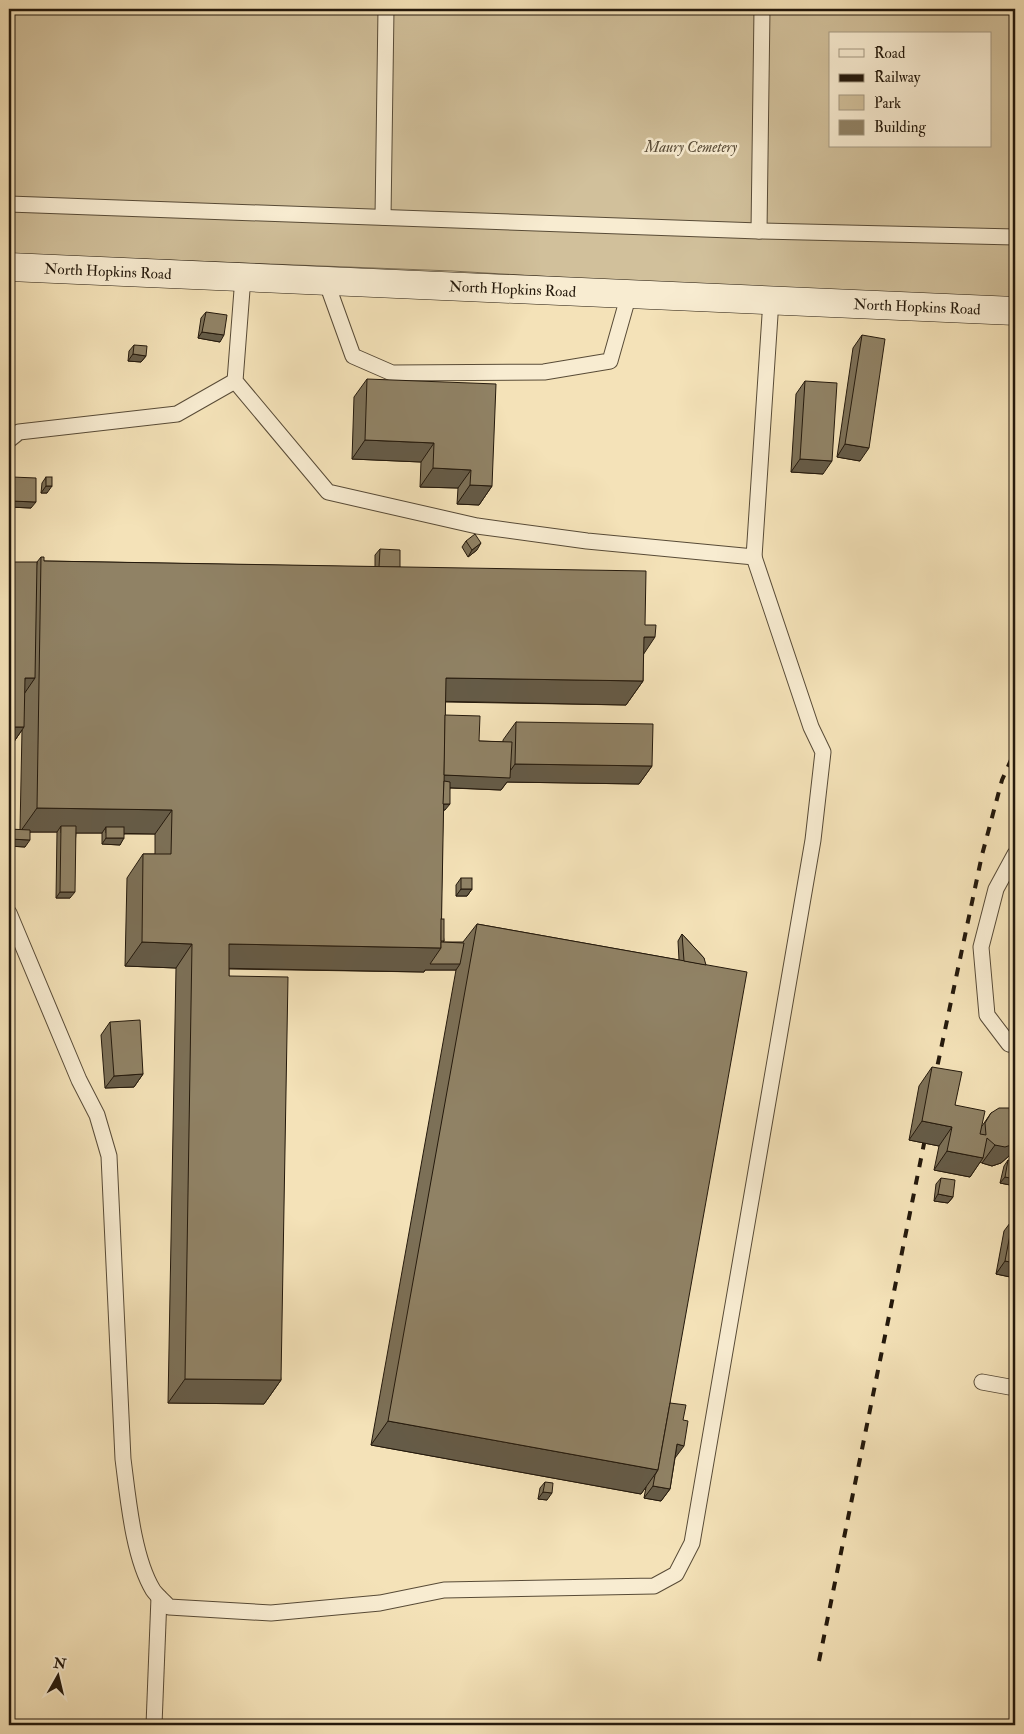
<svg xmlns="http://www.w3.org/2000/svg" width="1024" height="1734" font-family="'IM FELL Double Pica',serif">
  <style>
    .green { fill: #d1c09b; stroke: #7a6c54; fill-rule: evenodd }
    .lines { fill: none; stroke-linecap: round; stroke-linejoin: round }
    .lane-casing { stroke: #584b37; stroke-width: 17 }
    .secondary-casing { stroke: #24190c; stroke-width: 29 }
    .lane { stroke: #f8ecd1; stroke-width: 15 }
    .secondary { stroke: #f8ecd1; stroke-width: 28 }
    .rail { stroke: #24190c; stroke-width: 4; stroke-dasharray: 9 9; stroke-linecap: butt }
    .wall { fill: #7c7057; stroke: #24190c }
    .shaded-wall { fill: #655b47; stroke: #24190c }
    .building { fill: #908265; stroke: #24190c }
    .labels { text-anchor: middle; stroke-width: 5; stroke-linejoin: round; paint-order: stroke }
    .park-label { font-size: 15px; font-style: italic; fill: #584b37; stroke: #f8ecd1 }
    .street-label { font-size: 15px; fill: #24190c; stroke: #f8ecd1 }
  </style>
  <rect width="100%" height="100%" fill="#f4e2b8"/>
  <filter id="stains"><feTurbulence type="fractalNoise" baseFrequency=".004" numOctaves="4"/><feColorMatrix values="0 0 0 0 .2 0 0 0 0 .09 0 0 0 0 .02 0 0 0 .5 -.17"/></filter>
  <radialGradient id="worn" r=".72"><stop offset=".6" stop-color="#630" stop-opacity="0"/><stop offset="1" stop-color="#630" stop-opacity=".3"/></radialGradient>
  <path class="green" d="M9,9H1015V304L452,271L9,254ZM830,34H990V146H830Z"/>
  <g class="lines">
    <g class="lane-casing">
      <g id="lane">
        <polyline points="9,204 759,231 1015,237"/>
        <polyline points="383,217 386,9"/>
        <polyline points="759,231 762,9"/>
        <polyline points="243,277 235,381 328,492 477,526 587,541 754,557 771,300"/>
        <polyline points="326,281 353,356 392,373 544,372 610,361 629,294"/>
        <polyline points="9,440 19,432 177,414 235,381"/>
        <polyline points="1015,854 996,889 981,947 987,1015 1009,1044 1015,1045"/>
        <path d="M9,913L79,1080L97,1115L109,1156L123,1459C128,1497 133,1557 153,1590C157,1596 164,1601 169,1607L271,1613L380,1603L444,1590L654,1586L676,1574L692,1543L813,840L823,752L811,727L754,557"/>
        <polyline points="982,1382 1015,1388"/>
        <polyline points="154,1725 159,1597"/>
      </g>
    </g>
    <g class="secondary-casing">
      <g id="secondary">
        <path id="s1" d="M9,267L1015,311"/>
      </g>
    </g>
    <use href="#lane" class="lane"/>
    <use href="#secondary" class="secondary"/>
    <g class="rail">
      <polyline points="934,1082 982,855 1002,780 1015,751"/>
      <polyline points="819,1661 927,1129"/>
    </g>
  </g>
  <g class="wall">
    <polygon points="206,312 220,342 198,338 201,318"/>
    <polygon points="862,335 860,461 837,457 853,348"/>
    <polygon points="134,345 146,356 141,362 128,361 129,351"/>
    <polygon points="367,379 492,486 479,505 457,504 458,488 420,487 421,462 352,459 354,397"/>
    <polygon points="805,381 823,474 791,472 796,394"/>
    <polygon points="12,477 31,508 9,507 9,482"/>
    <polygon points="46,477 47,493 41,493 42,483"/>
    <polygon points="466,541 477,550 468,557 462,547"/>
    <polygon points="380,549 400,567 643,654 643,681 626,705 445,702 445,715 479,741 503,742 503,740 516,722 652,766 639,784 507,782 501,790 450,788 445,810 443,810 441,919 444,941 443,942 463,942 477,924 679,960 678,941 682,934 704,958 670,1403 675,1458 670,1489 661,1501 644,1498 646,1487 641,1494 371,1445 456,970 425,970 424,972 229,969 229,976 281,1380 264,1404 168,1403 176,968 125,966 127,878 143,854 155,854 155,834 124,834 120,845 102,844 102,833 76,833 70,898 56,898 57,832 30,832 25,847 9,846 9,829 20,830 22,730 11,746 37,562 41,557 44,561 375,567 375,555"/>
    <polygon points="461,878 472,889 467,896 456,896 456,885"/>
    <polygon points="110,1022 143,1074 134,1087 105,1088 101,1035"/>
    <polygon points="932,1067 955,1105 982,1126 991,1113 1015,1111 1015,1146 1009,1156 1001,1163 992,1166 982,1163 980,1162 970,1177 934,1170 939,1146 909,1140 919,1086"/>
    <polygon points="1008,1160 1015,1186 1000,1183 1004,1166"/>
    <polygon points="941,1178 953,1197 948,1203 934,1201 936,1184"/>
    <polygon points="1013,1219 1015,1219 1015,1278 996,1274 1004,1231"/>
    <polygon points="545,1482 547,1500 538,1499 540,1488"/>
  </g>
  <g class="shaded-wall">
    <polygon points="202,332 224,335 220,342 198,338"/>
    <polygon points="133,354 146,356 141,362 128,361"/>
    <polygon points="365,440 434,443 421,462 352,459"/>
    <polygon points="845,444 869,448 860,461 837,457"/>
    <polygon points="800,459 832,461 823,474 791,472"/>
    <polygon points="433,468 471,470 458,488 420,487"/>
    <polygon points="470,485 492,486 479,505 457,504"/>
    <polygon points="46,486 52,486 47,493 41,493"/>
    <polygon points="11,501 36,502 31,508 9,507 9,504"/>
    <polygon points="481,543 477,550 468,557 472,550"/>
    <polygon points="644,637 655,637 639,661"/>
    <polygon points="25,678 35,678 22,697"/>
    <polygon points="446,678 643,681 626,705 429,701"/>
    <polygon points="9,727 24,727 11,746 9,746"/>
    <polygon points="515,764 652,766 639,784 507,782 501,790 433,787 442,775 506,777"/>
    <polygon points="431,804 450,804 445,810 427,810"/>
    <polygon points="37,808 172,810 155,834 106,833 106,827 102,833 61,833 61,826 57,832 20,832"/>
    <polygon points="106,838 124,838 120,845 102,844"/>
    <polygon points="9,839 30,840 25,847 9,846"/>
    <polygon points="461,889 472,889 467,896 456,896"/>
    <polygon points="60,892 75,892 70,898 56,898"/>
    <polygon points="142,942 192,944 176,968 125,966"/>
    <polygon points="229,944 441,948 460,964 456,970 425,970 424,972 213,968"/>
    <polygon points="143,1074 134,1087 105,1088 114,1076"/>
    <polygon points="922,1121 952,1127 939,1146 909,1140"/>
    <polygon points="1015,1143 1015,1146 1009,1156 1001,1163 992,1166 982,1163 995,1145"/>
    <polygon points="947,1151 983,1158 970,1177 934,1170"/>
    <polygon points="1005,1177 1015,1179 1015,1186 1000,1183"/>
    <polygon points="938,1194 953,1197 948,1203 934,1201"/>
    <polygon points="1005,1261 1015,1263 1015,1278 996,1274"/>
    <polygon points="185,1379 281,1380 264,1404 168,1403"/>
    <polygon points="388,1421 658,1470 641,1494 371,1445"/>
    <polygon points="677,1444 684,1446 675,1458"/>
    <polygon points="653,1486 670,1489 661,1501 644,1498"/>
    <polygon points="543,1492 552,1493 547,1500 538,1499"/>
  </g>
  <g class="building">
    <polygon points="206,312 227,315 224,335 202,332"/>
    <polygon points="862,335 885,339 869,448 845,444"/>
    <polygon points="134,345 147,346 146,356 133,354"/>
    <polygon points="367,379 496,384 492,486 470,485 471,470 433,468 434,443 365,440"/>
    <polygon points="805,381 837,383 832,461 800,459"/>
    <polygon points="12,477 36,478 36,502 11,501 12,497 9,497 9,486 12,486"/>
    <rect x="46" y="477" width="6" height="9"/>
    <polygon points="475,534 481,543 472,550 466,541"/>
    <polygon points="380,549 400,550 400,567 379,567"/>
    <polygon points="41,557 44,557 44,561 646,571 645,625 656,625 655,637 644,637 643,681 446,678 441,948 229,944 229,976 288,977 281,1380 185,1379 192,944 142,942 143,854 171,854 172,810 37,808"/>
    <polygon points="9,562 37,562 35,678 25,678 24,727 9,727"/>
    <polygon points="445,715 480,716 479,741 512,742 510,778 444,775"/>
    <polygon points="516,722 653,724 652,766 515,764"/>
    <polygon points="444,781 450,782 450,804 443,804"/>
    <polygon points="61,826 76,826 75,892 60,892"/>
    <rect x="106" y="827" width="18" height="11"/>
    <polygon points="9,829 30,830 30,840 9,839"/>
    <rect x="461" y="878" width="11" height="11"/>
    <rect x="441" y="919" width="3" height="22"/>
    <polygon points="477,924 747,972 658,1470 388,1421"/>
    <polygon points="682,934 704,958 706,965 684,961"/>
    <polygon points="441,942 464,943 460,964 430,964 441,948"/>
    <polygon points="140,1020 143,1074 114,1076 110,1022"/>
    <polygon points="932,1067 962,1072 955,1105 985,1111 980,1134 986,1135 985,1123 991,1113 999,1108 1009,1108 1015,1111 1015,1143 1014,1144 1005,1147 995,1145 987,1138 983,1158 947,1151 952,1127 922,1121"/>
    <polygon points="1008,1160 1015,1161 1015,1179 1005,1177"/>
    <polygon points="941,1178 955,1180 953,1197 938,1194"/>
    <polygon points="1013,1219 1015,1219 1015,1263 1005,1261"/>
    <polygon points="670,1403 686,1405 683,1420 688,1421 684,1446 677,1444 670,1489 653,1486 655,1475 658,1470"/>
    <polygon points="545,1482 553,1483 552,1493 543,1492"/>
  </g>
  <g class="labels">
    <g class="park-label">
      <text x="691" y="152">Maury Cemetery</text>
    </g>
    <g class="street-label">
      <text dy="5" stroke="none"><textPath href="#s1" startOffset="99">North Hopkins Road</textPath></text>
      <text dy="5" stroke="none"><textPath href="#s1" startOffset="504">North Hopkins Road</textPath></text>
      <text dy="5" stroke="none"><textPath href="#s1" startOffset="909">North Hopkins Road</textPath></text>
    </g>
  </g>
  <rect width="1024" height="1734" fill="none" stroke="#f4e2b8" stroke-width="30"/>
  <rect x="10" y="10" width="1004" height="1714" fill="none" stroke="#24190c" stroke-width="2.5"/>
  <rect x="15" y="15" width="994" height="1704" fill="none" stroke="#24190c"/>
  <rect x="829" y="32" width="162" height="115" fill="#f8ecd1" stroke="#a39882"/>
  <rect x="839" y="49" width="25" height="8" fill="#f8ecd1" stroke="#a39882"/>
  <text x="874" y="58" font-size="15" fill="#24190c">Road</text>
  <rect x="839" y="74" width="25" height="8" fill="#24190c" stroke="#a39882"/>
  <text x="874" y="82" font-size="15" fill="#24190c">Railway</text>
  <rect x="839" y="95" width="25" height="15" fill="#d1c09b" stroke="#a39882"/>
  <text x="874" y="108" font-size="15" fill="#24190c">Park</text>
  <rect x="839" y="120" width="25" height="15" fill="#908265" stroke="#a39882"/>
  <text x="874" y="132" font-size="15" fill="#24190c">Building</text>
  <g transform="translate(58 1676) rotate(8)" stroke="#f8ecd1" stroke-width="4" paint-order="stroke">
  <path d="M0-4L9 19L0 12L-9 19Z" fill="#24190c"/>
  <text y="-8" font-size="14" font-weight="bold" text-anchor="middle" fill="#24190c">N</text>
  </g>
  <rect width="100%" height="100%" filter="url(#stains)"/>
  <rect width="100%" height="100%" fill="url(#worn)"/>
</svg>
